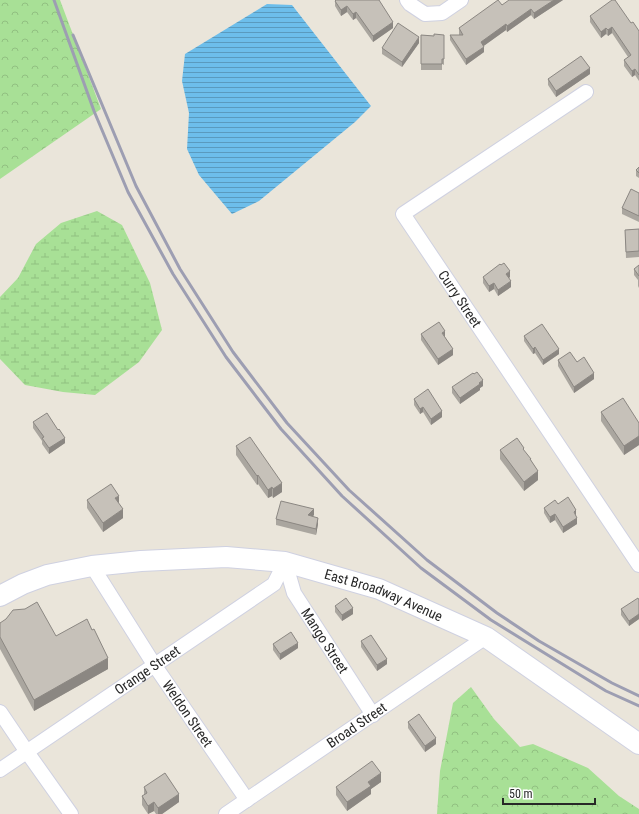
<svg xmlns="http://www.w3.org/2000/svg" width="639" height="814" font-family="'Roboto Condensed',sans-serif">
  <style>
    .forest { fill: url(#forest-crowns) }
    .wetland { fill: url(#wetland-marsh) }
    .water { fill: url(#water-rules) }
    .lines { fill: none; stroke-linecap: round; stroke-linejoin: round }
    .minor-casing { stroke: #cfd1e1; stroke-width: 16 }
    .secondary-casing { stroke: #cfd1e1; stroke-width: 22 }
    .minor { stroke: #fff; stroke-width: 14 }
    .secondary { stroke: #fff; stroke-width: 20 }
    .rail { stroke: #9d9eb2; stroke-width: 3 }
    .wall { fill: #aaa69f }
    .shaded-wall { fill: #8b8782 }
    .building { fill: #c6c1b9; stroke: #8b8782 }
    .labels { text-anchor: middle; stroke-width: 3; stroke-linejoin: round; paint-order: stroke }
    .street-label { font-size: 14px; fill: #282828; stroke: #fff }
  </style>
  <defs>
    <pattern id="forest-crowns" width="20" height="18" patternUnits="userSpaceOnUse"><rect width="20" height="18" fill="#a8e096"/><path d="M2 6a3 3 0 1 1 6 0M12 15a3 3 0 1 1 6 0" fill="none" stroke="#91c081"/></pattern>
    <pattern id="wetland-marsh" width="20" height="14" patternUnits="userSpaceOnUse"><rect width="20" height="14" fill="#a8e096"/><path d="M1 5h8M5 5V1M11 12h8M15 12V8" fill="none" stroke="#91c081"/></pattern>
    <pattern id="water-rules" width="6" height="5" patternUnits="userSpaceOnUse"><rect width="6" height="5" fill="#6dbeeb"/><path d="M0 2.5h6" fill="none" stroke="#5a9abe"/></pattern>
  </defs>
  <rect width="100%" height="100%" fill="#eae5da"/>
  <g class="forest">
    <polygon points="0,0 60,0 101,109 0,179"/>
    <polygon points="471,687 494,719 520,747 533,744 588,768 619,796 639,809 639,814 437,814 440,771 453,703"/>
  </g>
  <polygon class="wetland" points="97,211 122,225 150,283 162,330 139,362 95,395 63,392 25,385 0,359 0,297 18,278 36,244 61,223"/>
  <polygon class="water" points="267,4 292,5 371,106 355,122 259,201 232,214 199,175 187,149 189,113 182,81 185,54"/>
  <g class="lines">
    <g class="minor-casing">
      <g id="minor">
        <polyline points="407,0 410,4 425,14 442,13 461,0"/>
        <path id="s1" d="M586,92L403,214L639,565"/>
        <path id="s2" d="M285,562L294,593L373,715"/>
        <path id="s3" d="M92,566L155,666L247,800"/>
        <polyline points="0,712 27,752 71,814"/>
        <path id="s4" d="M0,770L274,584L285,562"/>
        <path id="s5" d="M226,814L486,637"/>
      </g>
    </g>
    <g class="secondary-casing">
      <g id="secondary">
        <path id="s6" d="M0,596L23,584L47,575L92,566L141,561L226,557L285,562L379,589L486,637L639,744"/>
      </g>
    </g>
    <use href="#minor" class="minor"/>
    <use href="#secondary" class="secondary"/>
    <g class="rail">
      <polyline points="54,0 94,111 128,192 173,274 226,357 281,429 342,496 421,568 491,620 606,691 639,706"/>
      <polyline points="73,35 136,186 180,269 233,352 287,423 349,490 427,560 497,613 539,641 612,683 639,696"/>
    </g>
  </g>
  <g class="wall">
    <polygon points="563,0 534,19 531,15 507,32 506,30 483,46 484,52 466,65 450,40 450,35 459,35 459,28 502,5"/>
    <polygon points="335,1 393,28 373,42 356,18 353,20 347,12 341,16 335,6"/>
    <polygon points="590,16 631,23 639,31 639,81 635,75 632,77 624,66 624,60 628,57 612,33 608,36 606,34 601,38 590,22"/>
    <polygon points="421,35 434,36 444,35 444,65 442,64 442,70 421,70"/>
    <polygon points="419,43 402,67 382,54 382,48"/>
    <polygon points="590,74 556,97 548,85 548,79"/>
    <polygon points="639,167 639,178 636,176 636,170"/>
    <polygon points="639,193 639,222 622,214 622,208"/>
    <polygon points="639,229 639,257 626,258 625,230"/>
    <polygon points="639,265 639,288 638,286 638,280 634,275 634,269"/>
    <polygon points="483,277 510,277 509,278 511,287 498,296 494,289 489,292 483,283"/>
    <polygon points="421,334 445,337 453,355 438,365 421,340"/>
    <polygon points="524,336 559,354 543,365 535,353 533,354 524,341"/>
    <polygon points="558,360 594,379 574,393 558,366"/>
    <polygon points="483,386 480,388 480,390 460,404 452,393 452,387"/>
    <polygon points="414,399 442,417 431,425 423,412 420,414 414,405"/>
    <polygon points="601,412 639,423 639,445 624,455 601,421"/>
    <polygon points="33,422 65,443 49,454 42,444 42,441 33,428"/>
    <polygon points="236,446 282,492 273,498 272,496 268,498 258,484 257,485 236,455"/>
    <polygon points="500,450 524,451 531,460 538,480 524,491 500,459"/>
    <polygon points="87,500 123,518 103,532 87,508"/>
    <polygon points="558,504 576,516 577,524 563,533 555,520 550,523 544,513 544,508"/>
    <polygon points="314,515 313,516 318,524 316,535 276,525 276,519"/>
    <polygon points="639,600 639,619 629,626 621,615 621,609"/>
    <polygon points="335,606 353,614 342,621 335,612"/>
    <polygon points="0,623 56,636 108,669 34,711 0,649"/>
    <polygon points="361,641 387,664 377,671 361,647"/>
    <polygon points="273,644 298,648 280,660 273,650"/>
    <polygon points="408,722 436,744 425,752 408,728"/>
    <polygon points="381,782 371,789 371,794 347,811 336,795 336,787"/>
    <polygon points="144,787 179,802 162,814 156,814 154,811 148,814 142,805 142,796 144,795"/>
  </g>
  <g class="shaded-wall">
    <polygon points="554,0 563,0 534,19 534,13"/>
    <polygon points="347,6 347,12 341,16 341,10"/>
    <polygon points="531,9 531,15 507,32 507,26"/>
    <polygon points="356,12 356,18 353,20 353,14"/>
    <polygon points="393,22 393,28 373,42 373,36"/>
    <polygon points="506,24 506,30 481,48 481,42"/>
    <polygon points="612,27 612,33 608,36 608,30"/>
    <polygon points="606,28 606,34 601,38 601,32"/>
    <polygon points="419,37 419,43 402,67 402,62"/>
    <polygon points="484,47 484,52 466,65 466,59"/>
    <polygon points="590,68 590,74 556,97 556,91"/>
    <polygon points="635,69 635,75 632,77 632,71"/>
    <polygon points="510,271 510,277 506,280 506,274"/>
    <polygon points="511,281 511,287 498,296 498,290"/>
    <polygon points="494,283 494,289 489,292 489,286"/>
    <polygon points="445,331 445,337 442,333"/>
    <polygon points="535,347 535,353 533,354 533,349"/>
    <polygon points="453,349 453,355 438,365 438,359"/>
    <polygon points="559,349 559,354 543,365 543,360"/>
    <polygon points="594,373 594,379 574,393 574,387"/>
    <polygon points="483,380 483,386 480,388 480,390 460,404 460,398"/>
    <polygon points="423,407 423,412 420,414 420,409"/>
    <polygon points="442,411 442,417 431,425 431,419"/>
    <polygon points="639,436 639,445 624,455 624,446"/>
    <polygon points="65,438 65,443 49,454 49,448"/>
    <polygon points="538,471 538,480 524,491 524,482"/>
    <polygon points="258,475 258,484 257,485 257,476"/>
    <polygon points="282,483 282,492 273,498 273,489"/>
    <polygon points="272,487 272,496 268,498 268,490"/>
    <polygon points="119,496 119,504 115,498"/>
    <polygon points="123,509 123,518 103,532 103,523"/>
    <polygon points="314,509 314,515 308,521 308,515"/>
    <polygon points="576,510 576,516 574,512"/>
    <polygon points="555,514 555,520 550,523 550,517"/>
    <polygon points="318,518 318,524 316,535 316,529"/>
    <polygon points="577,518 577,524 563,533 563,527"/>
    <polygon points="353,608 353,614 342,621 342,615"/>
    <polygon points="639,614 639,619 629,626 629,621"/>
    <polygon points="298,643 298,648 280,660 280,654"/>
    <polygon points="108,658 108,669 34,711 34,700"/>
    <polygon points="387,659 387,664 377,671 377,665"/>
    <polygon points="436,738 436,744 425,752 425,746"/>
    <polygon points="381,773 381,782 371,789 371,794 347,811 347,802 368,782"/>
    <polygon points="179,794 179,802 162,814 158,814 158,808"/>
    <polygon points="154,802 154,811 148,814 148,806"/>
  </g>
  <g class="building">
    <polygon points="336,0 379,0 393,22 373,36 356,12 353,14 347,6 341,10 335,1"/>
    <polygon points="498,0 502,5 509,0 554,0 534,13 531,9 507,26 506,24 481,42 484,47 466,59 450,35 463,35 459,28"/>
    <polygon points="612,0 615,0 631,23 633,22 639,31 639,75 635,69 632,71 624,60 631,55 612,27 608,30 606,28 601,32 590,16"/>
    <polygon points="398,23 419,37 402,62 382,48"/>
    <polygon points="434,34 444,35 444,59 442,59 442,64 421,64 421,35 434,36"/>
    <polygon points="581,56 590,68 556,91 548,79"/>
    <polygon points="639,167 639,173 636,170"/>
    <polygon points="631,189 639,193 639,216 622,208"/>
    <polygon points="639,229 639,251 626,252 625,230"/>
    <polygon points="504,263 510,271 506,274 511,281 498,290 494,283 489,286 483,277 500,264 501,265"/>
    <polygon points="639,265 639,276 634,269"/>
    <polygon points="439,322 445,331 442,333 453,349 438,359 421,334"/>
    <polygon points="542,324 559,349 543,360 535,347 533,349 524,336"/>
    <polygon points="570,352 577,362 584,357 594,373 574,387 558,360"/>
    <polygon points="477,372 483,380 479,383 480,384 460,398 452,387 473,373 474,374"/>
    <polygon points="428,389 442,411 431,419 423,407 420,409 414,399"/>
    <polygon points="623,398 639,423 639,436 624,446 601,412"/>
    <polygon points="47,413 58,430 59,429 65,438 49,448 42,438 44,437 33,422"/>
    <polygon points="250,437 282,483 273,489 272,487 268,490 258,475 257,476 236,446"/>
    <polygon points="517,438 524,448 523,449 531,459 530,459 538,471 524,482 500,450"/>
    <polygon points="111,484 119,496 115,498 123,509 103,523 87,500"/>
    <polygon points="568,497 576,510 574,512 577,518 563,527 555,514 550,517 544,508 555,500 558,504"/>
    <polygon points="281,501 314,509 308,515 318,518 316,529 276,519"/>
    <polygon points="346,598 353,608 342,615 335,606"/>
    <polygon points="638,598 639,600 639,614 629,621 621,609"/>
    <polygon points="37,602 56,636 87,619 92,630 94,629 108,658 34,700 0,637 0,623 6,619 13,610 25,609"/>
    <polygon points="291,632 298,643 280,654 273,644"/>
    <polygon points="371,635 387,659 377,665 361,641"/>
    <polygon points="419,714 436,738 425,746 408,722"/>
    <polygon points="372,761 381,773 368,782 371,786 347,802 336,787"/>
    <polygon points="165,773 179,794 158,808 154,802 148,806 142,796 147,793 144,787"/>
  </g>
  <g class="labels">
    <g class="street-label">
      <text dy="5" stroke="none"><textPath href="#s1" startOffset="322">Curry Street</textPath></text>
      <text dy="5" stroke="none"><textPath href="#s6" startOffset="395">East Broadway Avenue</textPath></text>
      <text dy="5" stroke="none"><textPath href="#s2" startOffset="89">Mango Street</textPath></text>
      <text dy="5" stroke="none"><textPath href="#s4" startOffset="178">Orange Street</textPath></text>
      <text dy="5" stroke="none"><textPath href="#s3" startOffset="176">Weldon Street</textPath></text>
      <text dy="5" stroke="none"><textPath href="#s5" startOffset="158">Broad Street</textPath></text>
    </g>
  </g>
  <path d="M503 798v6h92v-6" fill="none" stroke="#282828" stroke-width="2"/>
  <text x="509" y="798" font-size="12" fill="#282828" stroke="#ffffff" stroke-width="3" paint-order="stroke">50 m</text>
</svg>
